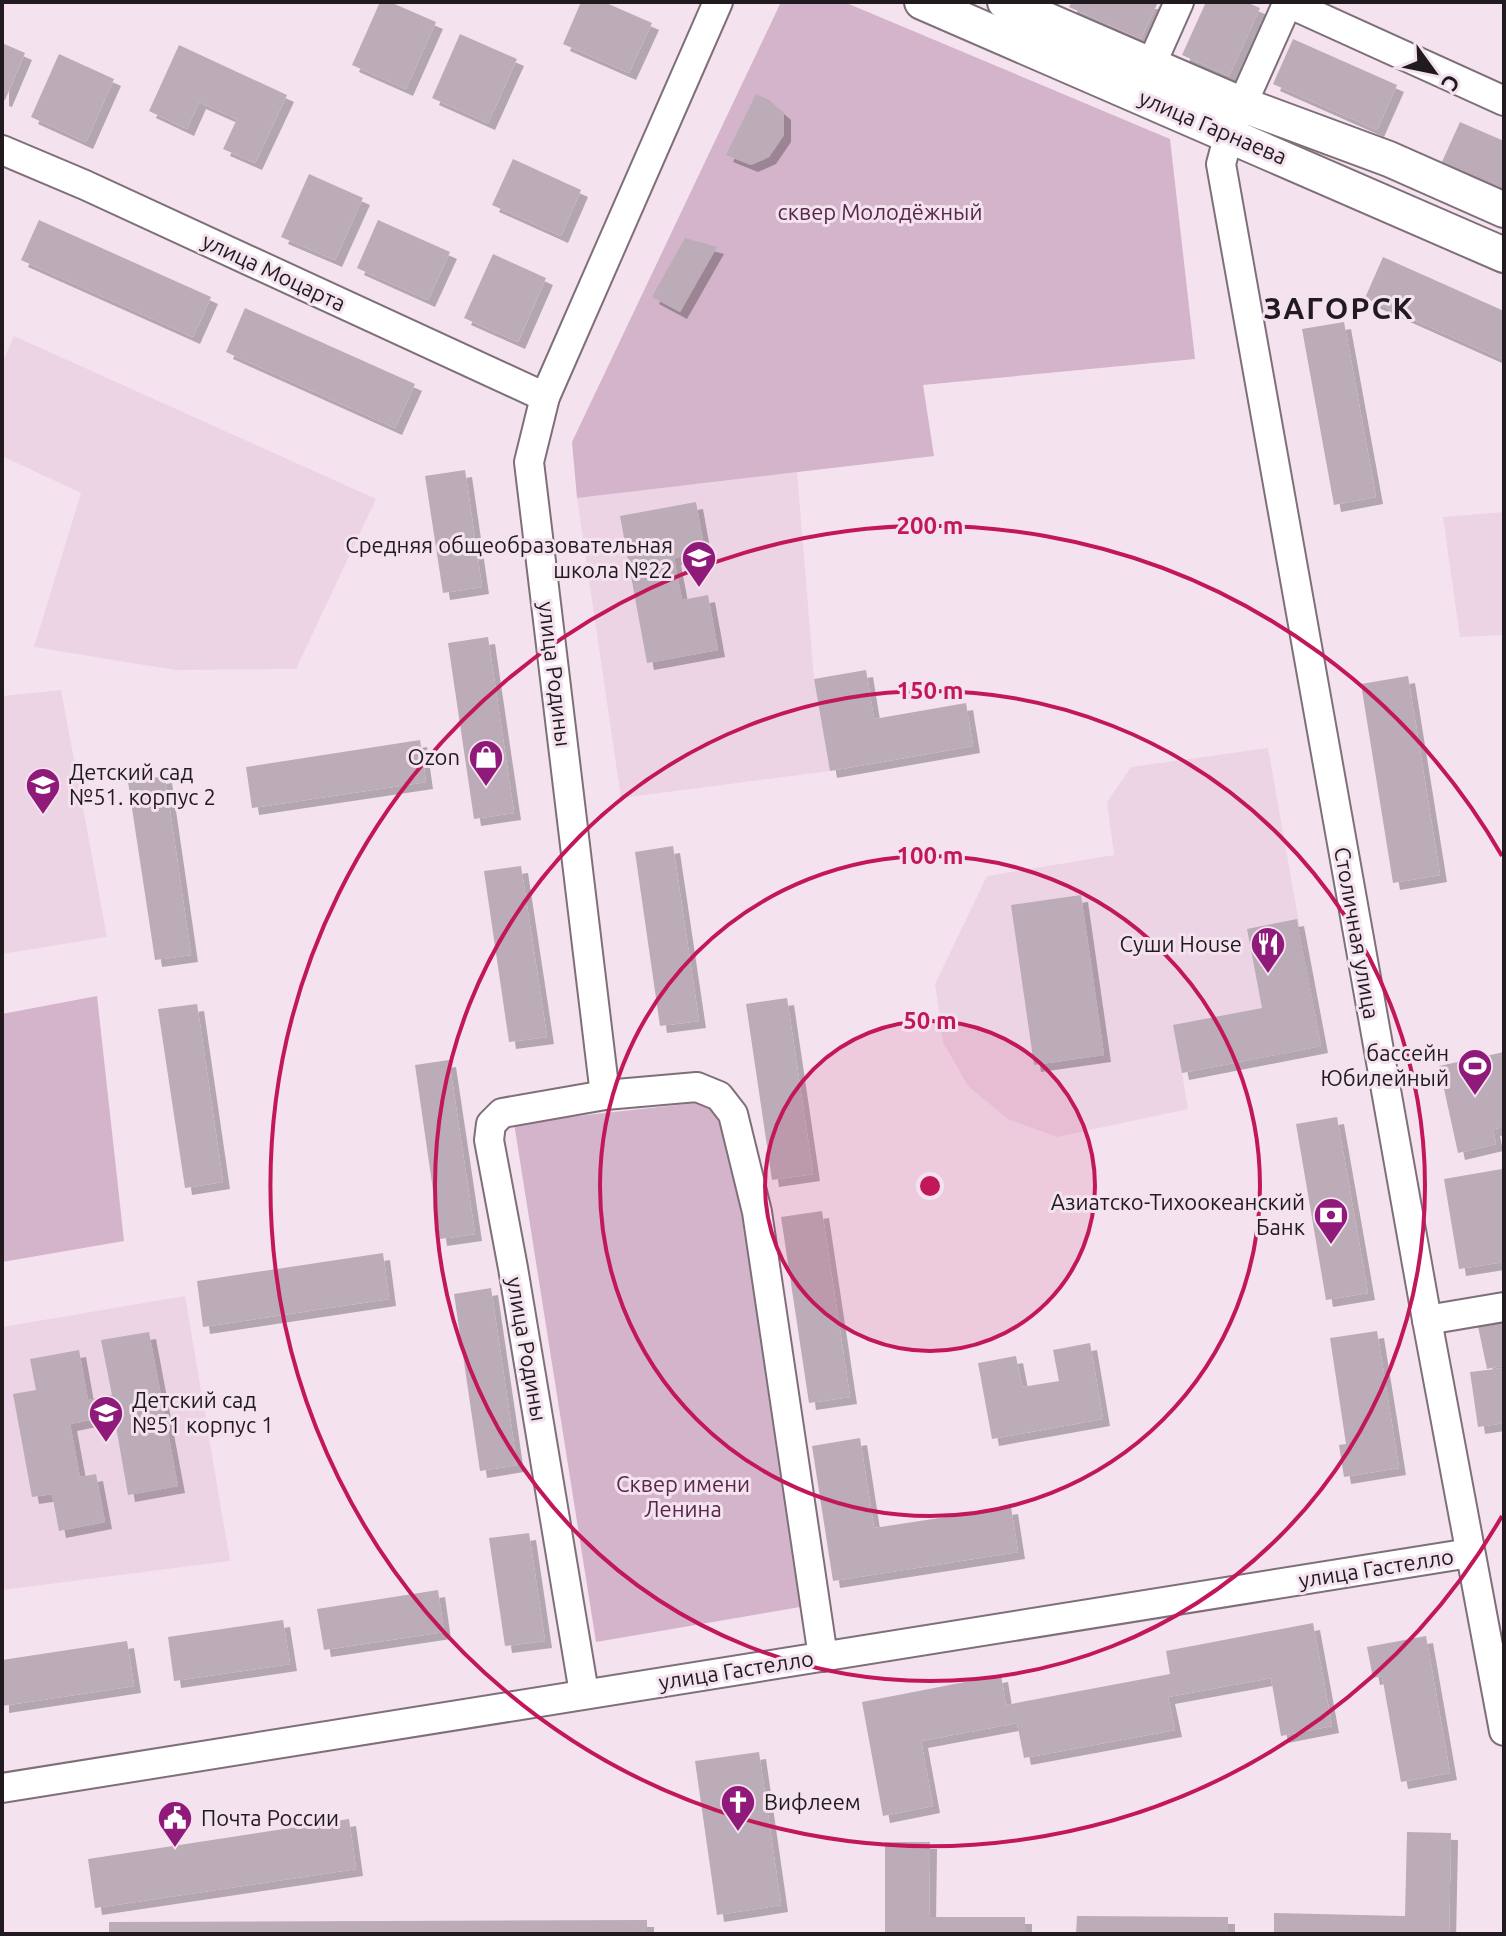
<svg xmlns="http://www.w3.org/2000/svg" width="1506" height="1936" font-family="Ubuntu,sans-serif">
  <style>
    .built { fill: #ecd4e4 }
    .green { fill: #d4b4ca }
    .building { fill: #bcacb7; filter: url(#shadow) }
    .lines { fill: none; stroke-linecap: round; stroke-linejoin: round }
    .minor-casing { stroke: #7e6f79; stroke-width: 32 }
    .major-casing { stroke: #7e6f79; stroke-width: 38 }
    .minor { stroke: #fff; stroke-width: 28 }
    .major { stroke: #fff; stroke-width: 34 }
    .ring { fill: none; stroke: #c2185b; stroke-width: 4 }
    .labels { text-anchor: middle; stroke-width: 6; stroke-linejoin: round; paint-order: stroke }
    .street-label { font-size: 22px; fill: #211b1f; stroke: #f4e3ef }
    .park-label { font-size: 22px; fill: #57274b; stroke: #f4e3ef }
    .poi-label { font-size: 22px; fill: #211b1f; stroke: #f4e3ef; text-anchor: end }
    .district-label { font-size: 30px; font-weight: bold; letter-spacing: 2px; fill: #211b1f; stroke: #f4e3ef }
    .centre { fill: #c2185b; stroke: #f4e3ef; stroke-width: 4 }
    .ring-label { font-size: 24px; text-anchor: middle; font-weight: bold; fill: #c2185b; stroke: #f4e3ef; stroke-width: 6; stroke-linejoin: round; paint-order: stroke }
  </style>
  <defs>
    <filter id="shadow"><feDropShadow dx="7" dy="7" stdDeviation="0" flood-color="#0004"/></filter>
  </defs>
  <rect width="100%" height="100%" fill="#f4e3ef"/>
  <g class="built">
    <polygon points="14,336 376,499 296,669 175,670 34,647 81,493 2,456 2,363"/>
    <polygon points="797,472 814,679 830,771 621,798 577,498"/>
    <polygon points="1504,512 1504,635 1460,637 1443,517"/>
    <polygon points="61,690 107,937 2,954 2,696"/>
    <polygon points="1268,748 1321,1046 1182,1073 1188,1109 1057,1137 1008,1119 968,1086 943,1042 935,984 987,876 1114,855 1107,802 1131,767"/>
    <polygon points="185,1296 230,1561 2,1590 2,1327"/>
  </g>
  <g class="green">
    <polygon points="781,2 844,2 1170,139 1195,359 923,385 934,456 577,498 572,442"/>
    <polygon points="97,996 124,1241 2,1262 2,1014"/>
    <polygon points="723,1100 812,1605 596,1642 514,1123"/>
  </g>
  <g class="building">
    <polygon points="380,2 390,2 436,22 406,89 352,65"/>
    <polygon points="581,2 604,2 652,23 629,73 563,44"/>
    <polygon points="1072,2 1158,2 1141,39 1069,7"/>
    <polygon points="1206,2 1246,2 1260,8 1229,76 1182,55"/>
    <polygon points="460,34 517,59 488,123 432,98"/>
    <polygon points="1293,39 1397,85 1377,130 1273,84"/>
    <polygon points="2,43 25,53 5,100 2,99"/>
    <polygon points="179,45 287,95 255,163 223,149 237,119 199,102 187,129 149,111"/>
    <polygon points="59,54 114,79 86,142 31,117"/>
    <polygon points="756,94 769,100 784,113 784,135 769,157 751,165 726,155"/>
    <polygon points="1460,122 1504,141 1504,192 1441,164"/>
    <polygon points="513,159 581,190 561,236 492,205"/>
    <polygon points="309,174 363,198 335,260 281,237"/>
    <polygon points="39,220 211,297 193,337 21,260"/>
    <polygon points="378,220 450,252 428,300 357,268"/>
    <polygon points="685,238 717,247 680,312 652,297"/>
    <polygon points="493,254 546,278 518,342 464,318"/>
    <polygon points="1383,257 1504,311 1504,360 1365,298"/>
    <polygon points="245,308 415,384 395,428 226,352"/>
    <polygon points="1344,322 1376,497 1334,505 1302,329"/>
    <polygon points="465,470 482,587 443,593 425,476"/>
    <polygon points="696,502 705,552 674,558 682,600 708,595 718,650 647,663 620,516"/>
    <polygon points="488,637 514,813 474,819 448,643"/>
    <polygon points="866,670 874,719 966,703 973,746 830,771 814,679"/>
    <polygon points="1408,676 1440,875 1393,883 1361,684"/>
    <polygon points="420,740 426,782 252,808 246,767"/>
    <polygon points="165,776 191,955 155,960 128,782"/>
    <polygon points="673,846 699,1021 660,1026 635,852"/>
    <polygon points="521,866 547,1037 509,1042 484,871"/>
    <polygon points="1081,895 1104,1055 1034,1065 1011,905"/>
    <polygon points="1297,919 1321,1046 1182,1073 1173,1025 1262,1008 1247,929"/>
    <polygon points="787,998 813,1174 772,1180 746,1004"/>
    <polygon points="197,1004 223,1182 185,1188 158,1009"/>
    <polygon points="1504,1052 1504,1127 1493,1129 1496,1144 1458,1153 1439,1066"/>
    <polygon points="449,1060 475,1234 440,1239 415,1065"/>
    <polygon points="1337,1117 1368,1293 1326,1300 1296,1124"/>
    <polygon points="1502,1169 1504,1262 1459,1269 1444,1179"/>
    <polygon points="822,1211 850,1397 809,1403 781,1217"/>
    <polygon points="383,1253 389,1299 203,1327 197,1281"/>
    <polygon points="491,1288 517,1465 480,1471 454,1294"/>
    <polygon points="1504,1311 1504,1365 1487,1369 1476,1317"/>
    <polygon points="1377,1331 1399,1468 1344,1477 1339,1445 1346,1444 1330,1338"/>
    <polygon points="149,1332 178,1486 128,1495 114,1415 70,1424 80,1477 96,1474 105,1522 59,1531 52,1494 32,1497 13,1394 36,1390 30,1359 79,1350 88,1400 112,1395 101,1340"/>
    <polygon points="1090,1343 1103,1419 992,1439 978,1363 1016,1356 1022,1387 1059,1381 1053,1350"/>
    <polygon points="1504,1368 1504,1423 1478,1427 1470,1372"/>
    <polygon points="860,1438 874,1528 1011,1507 1018,1552 833,1581 812,1446"/>
    <polygon points="529,1533 545,1641 505,1646 489,1538"/>
    <polygon points="438,1590 444,1632 324,1650 317,1609"/>
    <polygon points="283,1620 290,1664 174,1681 168,1637"/>
    <polygon points="1313,1623 1332,1726 1281,1736 1271,1678 1168,1697 1175,1730 1024,1758 1017,1723 921,1741 933,1806 883,1816 862,1702 1001,1675 1006,1705 1170,1674 1166,1651"/>
    <polygon points="1426,1636 1450,1773 1401,1782 1382,1676 1373,1678 1367,1647"/>
    <polygon points="127,1641 134,1686 2,1706 2,1660"/>
    <polygon points="759,1752 781,1905 717,1915 695,1761"/>
    <polygon points="349,1819 356,1869 95,1908 88,1859"/>
    <polygon points="1407,1832 1451,1833 1449,1934 1274,1934 1274,1913 1405,1916"/>
    <polygon points="885,1842 930,1842 929,1917 1025,1917 1025,1934 885,1934"/>
    <polygon points="1077,1916 1228,1917 1228,1934 1076,1934"/>
    <polygon points="647,1920 647,1934 109,1934 109,1922"/>
  </g>
  <g class="lines">
    <g class="minor-casing">
      <g id="minor">
        <polyline points="1288,2 1229,134 1221,164 1427,1320 1504,1731"/>
        <polyline points="1288,3 1504,101"/>
        <polyline points="1151,65 1179,2"/>
        <polyline points="2,150 85,185 545,397"/>
        <polyline points="605,1095 529,462 545,397 718,2"/>
        <polyline points="1427,1320 1504,1307"/>
        <polyline points="584,1693 513,1268 489,1140 491,1124 502,1113 605,1095 697,1087 719,1096 733,1114 757,1212 823,1657"/>
        <polyline points="2,1788 1470,1553"/>
      </g>
    </g>
    <g class="major-casing">
      <g id="major">
        <polyline points="922,2 1504,255"/>
        <polyline points="1005,2 1243,105 1389,159 1504,210"/>
      </g>
    </g>
    <use href="#minor" class="minor"/>
    <use href="#major" class="major"/>
  </g>
  <circle cx="930" cy="1186" r="165" fill="#c2185b" fill-opacity=".12"/>
  <g class="ring">
    <circle cx="930" cy="1186" r="165"/>
    <circle cx="930" cy="1186" r="330"/>
    <circle cx="930" cy="1186" r="495"/>
    <path d="M1502 1516A660 660 0 1 1 1502 856"/>
  </g>
  <defs>
    <g id="school-pin" transform="scale(1.8)"><path d="M0 17L-7.5 6A9.5 9.5 0 1 1 7.5 6Z" fill="#8f1a79" stroke="#f4e3ef"/><path d="M0-5L7-2L0 1L-7-2ZM-4 1L0 2.5L4 1V4Q0 6-4 4Z" fill="#fff"/></g>
    <g id="shop-pin" transform="scale(1.8)"><path d="M0 17L-7.5 6A9.5 9.5 0 1 1 7.5 6Z" fill="#8f1a79" stroke="#f4e3ef"/><path d="M-5-2.5h2.3a2.7 3.5 0 0 1 5.4 0H5L5.5 6h-11ZM-1.5-2.5h3a1.5 2.3 0 0 0-3 0Z" fill="#fff"/></g>
    <g id="restaurant-pin" transform="scale(1.8)"><path d="M0 17L-7.5 6A9.5 9.5 0 1 1 7.5 6Z" fill="#8f1a79" stroke="#f4e3ef"/><path d="M-5-6h1v4h1v-4h1v4h1v-4h1v5L-1.5 .5V6h-2V.5L-5-1ZM5-6V6H3V1.5H1.5Q1.5-4 5-6Z" fill="#fff"/></g>
    <g id="stadium-pin" transform="scale(1.8)"><path d="M0 17L-7.5 6A9.5 9.5 0 1 1 7.5 6Z" fill="#8f1a79" stroke="#f4e3ef"/><path d="M0-5a6.5 5 0 1 0 0 10a6.5 5 0 1 0 0-10ZM-3.5-1.8h7v3.6h-7Z" fill="#fff"/></g>
    <g id="bank-pin" transform="scale(1.8)"><path d="M0 17L-7.5 6A9.5 9.5 0 1 1 7.5 6Z" fill="#8f1a79" stroke="#f4e3ef"/><path d="M-6-4H6V4H-6ZM0-2.3a2.3 2.3 0 1 0 0 4.6a2.3 2.3 0 1 0 0-4.6Z" fill="#fff"/></g>
    <g id="church-pin" transform="scale(1.8)"><path d="M0 17L-7.5 6A9.5 9.5 0 1 1 7.5 6Z" fill="#8f1a79" stroke="#f4e3ef"/><path d="M-1.2-6h2.4v3.5h3.3v2.4h-3.3V6h-2.4V-.1h-3.3v-2.4h3.3Z" fill="#fff"/></g>
    <g id="civic-pin" transform="scale(1.8)"><path d="M0 17L-7.5 6A9.5 9.5 0 1 1 7.5 6Z" fill="#8f1a79" stroke="#f4e3ef"/><path d="M-.6-6.5H3V-4.5H.6V-3L4-1V1h2V6H-6V1h2V-1L-.6-3ZM-1.2 2.5V6h2.4V2.5Z" fill="#fff"/></g>
  </defs>
  <g fill-rule="evenodd">
    <use href="#school-pin" x="699" y="558"/>
    <use href="#shop-pin" x="486" y="757"/>
    <use href="#school-pin" x="43" y="785"/>
    <use href="#restaurant-pin" x="1268" y="944"/>
    <use href="#stadium-pin" x="1475" y="1066"/>
    <use href="#bank-pin" x="1331" y="1215"/>
    <use href="#school-pin" x="106" y="1413"/>
    <use href="#church-pin" x="738" y="1802"/>
    <use href="#civic-pin" x="175" y="1818"/>
  </g>
  <g class="labels">
    <g class="street-label">
      <text transform="translate(1213 127) rotate(23)" y="8">улица Гарнаева</text>
      <text transform="translate(274 272) rotate(25)" y="8">улица Моцарта</text>
      <text transform="translate(555 674) rotate(83)" y="8">улица Родины</text>
      <text transform="translate(1357 933) rotate(80)" y="8">Столичная улица</text>
      <text transform="translate(527 1349) rotate(80)" y="8">улица Родины</text>
      <text transform="translate(1376 1568) rotate(-9)" y="8">улица Гастелло</text>
      <text transform="translate(736 1670) rotate(-9)" y="8">улица Гастелло</text>
    </g>
    <g class="park-label">
      <text x="880" y="220">сквер Молодёжный</text>
      <text x="683" y="1492">Сквер имени<tspan x="683" dy="25">Ленина</tspan></text>
    </g>
    <g class="poi-label">
      <text x="673" y="553">Средняя общеобразовательная<tspan x="673" dy="25">школа №22</tspan></text>
      <text x="460" y="765">Ozon</text>
      <text x="69" y="780" text-anchor="start">Детский сад<tspan x="69" dy="25">№51. корпус 2</tspan></text>
      <text x="1242" y="952">Суши House</text>
      <text x="1449" y="1061">бассейн<tspan x="1449" dy="25">Юбилейный</tspan></text>
      <text x="1305" y="1210">Азиатско-Тихоокеанский<tspan x="1305" dy="25">Банк</tspan></text>
      <text x="132" y="1408" text-anchor="start">Детский сад<tspan x="132" dy="25">№51 корпус 1</tspan></text>
      <text x="764" y="1810" text-anchor="start">Вифлеем</text>
      <text x="201" y="1826" text-anchor="start">Почта России</text>
    </g>
    <g class="district-label">
      <text x="1339" y="319">ЗАГОРСК</text>
    </g>
  </g>
  <circle cx="930" cy="1186" r="12" class="centre"/>
  <g class="ring-label">
    <text x="930" y="534">200 m</text>
    <text x="930" y="699">150 m</text>
    <text x="930" y="864">100 m</text>
    <text x="930" y="1029">50 m</text>
  </g>
  <rect width="1506" height="1936" fill="none" stroke="#211b1f" stroke-width="8"/>
  <g transform="translate(1434 72) rotate(123)" stroke="#f4e3ef" stroke-width="6" paint-order="stroke">
  <path d="M0-6L14 30L0 20L-14 30Z" fill="#211b1f"/>
  <text y="-12" font-size="22" font-weight="bold" text-anchor="middle" fill="#211b1f">С</text>
  </g>
</svg>
